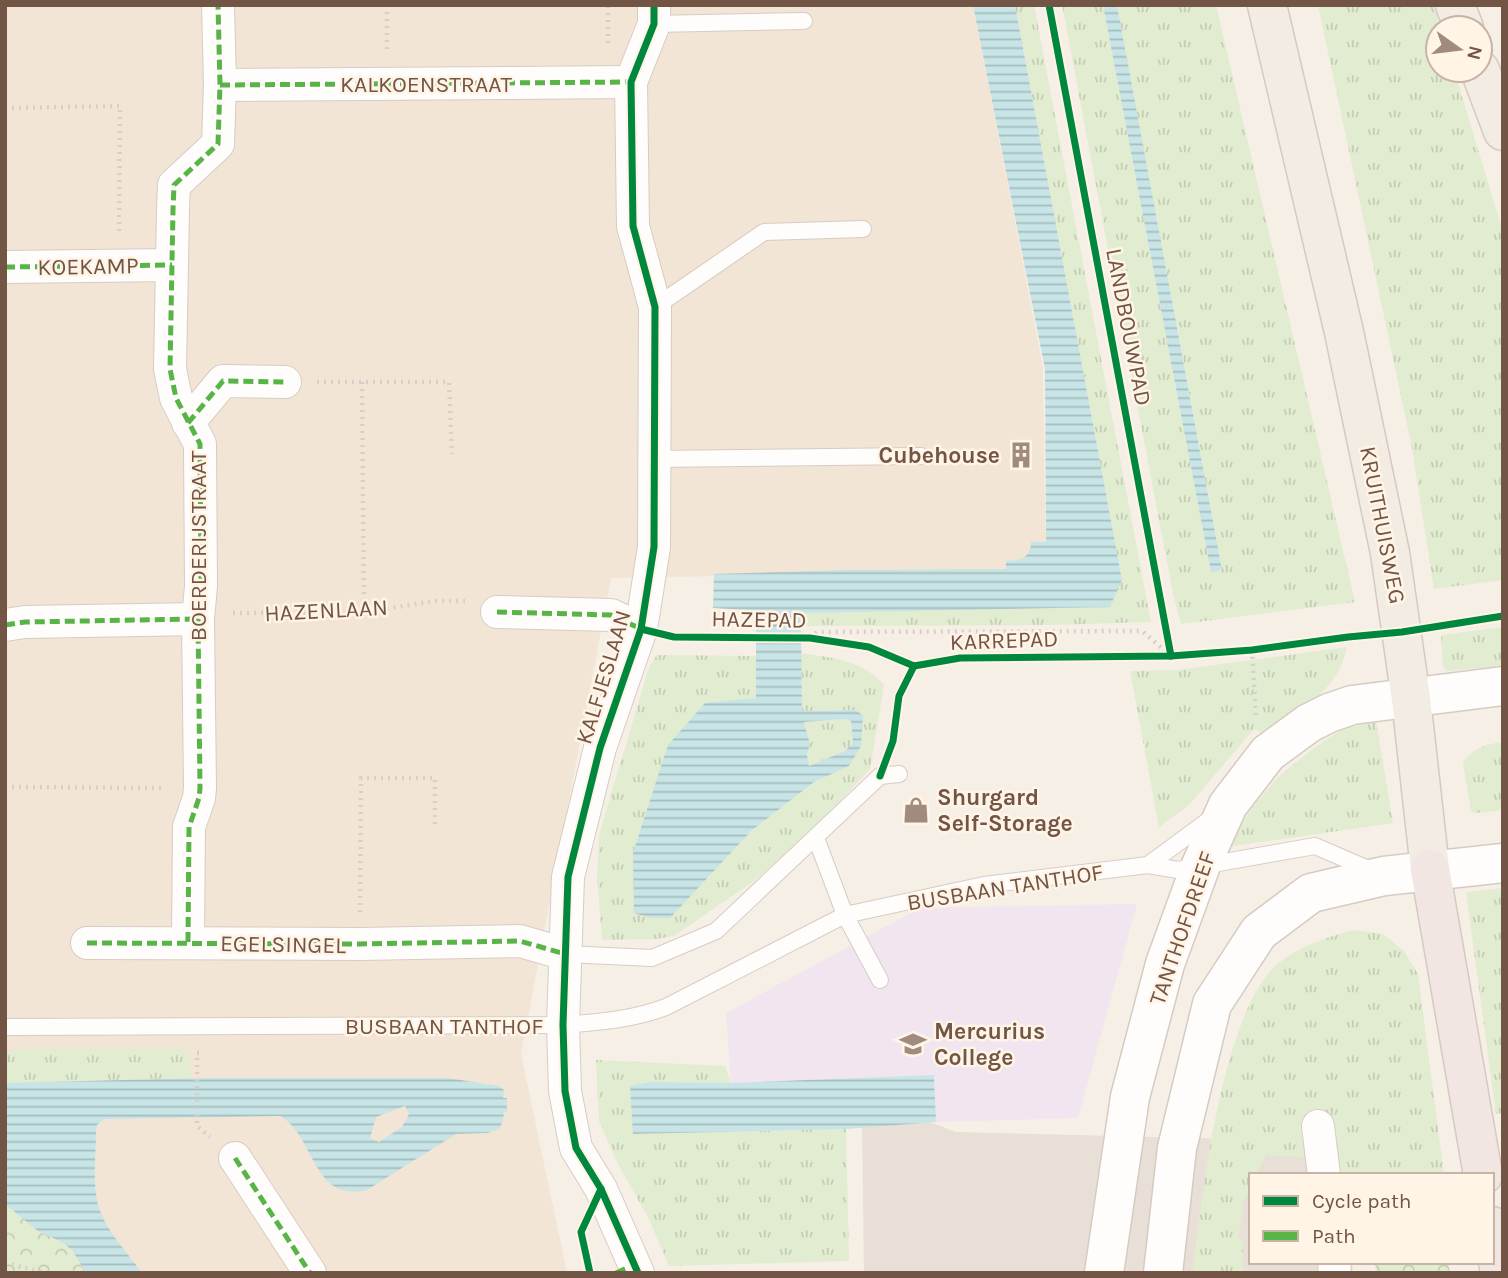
<svg xmlns="http://www.w3.org/2000/svg" width="1508" height="1278" font-family="Karla,sans-serif">
  <style>
    .residential { fill: #f2e5d5 }
    .industrial { fill: #e8dfd7 }
    .education { fill: #f1e5f0 }
    .grass { fill: url(#grass-tufts) }
    .forest { fill: url(#forest-crowns) }
    .water { fill: url(#water-rules); fill-rule: evenodd }
    .lines { fill: none; stroke-linecap: round; stroke-linejoin: round }
    .lane-casing { stroke: #d7ccc4; stroke-width: 18 }
    .street-casing { stroke: #d7ccc4; stroke-width: 34 }
    .secondary-casing { stroke: #d6cbc3; stroke-width: 41 }
    .primary-casing { stroke: #d5cac3; stroke-width: 41 }
    .highway-casing { stroke: #d5cac3; stroke-width: 41 }
    .path { stroke: #d9cfca; stroke-width: 4.5; stroke-dasharray: 2 5; stroke-linecap: butt }
    .lane { stroke: #fefdfb; stroke-width: 16 }
    .street { stroke: #fefdfb; stroke-width: 32 }
    .secondary { stroke: #fefdfb; stroke-width: 38 }
    .primary { stroke: #f2ece3; stroke-width: 38 }
    .highway { stroke: #f1e6e2; stroke-width: 38 }
    .quiet { stroke: #59b447; stroke-width: 5; stroke-dasharray: 10 5; stroke-linecap: butt }
    .cycleway-casing { stroke: #fff4e6; stroke-width: 11 }
    .cycleway { stroke: #00873e; stroke-width: 7 }
    .labels { text-anchor: middle; stroke-width: 5; stroke-linejoin: round; paint-order: stroke }
    .street-label { font-size: 23px; fill: #735546; stroke: #fff4e6 }
    .poi-label { font-size: 23px; font-weight: bold; fill: #735546; stroke: #fff4e6; text-anchor: start }
  </style>
  <defs>
    <pattern id="grass-tufts" width="24" height="20" patternUnits="userSpaceOnUse" patternTransform="scale(1.75)"><rect width="24" height="20" fill="#e2ecd0"/><path d="M3 7l-1-3M5 7V3M7 7l1-3M15 17l-1-3M17 17v-4M19 17l1-3" fill="none" stroke="#c5ccb4"/></pattern>
    <pattern id="forest-crowns" width="20" height="18" patternUnits="userSpaceOnUse" patternTransform="scale(1.75)"><rect width="20" height="18" fill="#e2ecd0"/><path d="M2 6a3 3 0 1 1 6 0M12 15a3 3 0 1 1 6 0" fill="none" stroke="#c5ccb4"/></pattern>
    <pattern id="water-rules" width="6" height="5" patternUnits="userSpaceOnUse" patternTransform="scale(1.75)"><rect width="6" height="5" fill="#c7e4e6"/><path d="M0 2.5h6" fill="none" stroke="#a6bcbc"/></pattern>
  </defs>
  <rect width="100%" height="100%" fill="#f6efe6"/>
  <polygon class="residential" points="5,5 973,5 1043,367 1046,570 611,578 521,1054 567,1273 5,1273"/>
  <polygon class="industrial" points="916,1117 956,1132 1316,1141 1332,1175 1251,1175 1251,1262 1352,1262 1353,1273 864,1273 862,1119"/>
  <polygon class="education" points="1137,904 1078,1118 936,1122 934,1075 731,1083 726,1013 920,908"/>
  <g class="grass">
    <polygon points="1015,5 1034,5 1151,622 1052,625 801,626 803,613 1122,580"/>
    <polygon points="1062,5 1103,5 1211,572 1222,570 1117,5 1216,5 1355,602 1181,624 1173,594"/>
    <polygon points="1318,5 1434,5 1441,28 1438,28 1438,70 1454,70 1503,232 1503,580 1434,589 1412,448"/>
    <polygon points="1503,627 1503,666 1446,671 1443,666 1441,635"/>
    <path d="M1347,647C1337,694 1300,708 1263,733L1254,729L1189,805L1159,827L1130,671L1177,670Z"/>
    <path d="M801,653C832,658 863,660 884,685L870,769L813,830L754,881L674,936L656,939L602,940L597,876L599,835L649,667L657,655L756,656V698L705,703L670,917L751,831L814,782L849,766L863,716L855,710L802,711Z"/>
    <polygon points="846,719 851,721 853,743 845,751 809,766 807,755 810,744 804,722"/>
    <polygon points="1376,721 1393,823 1227,847 1252,808 1278,777 1314,748 1343,729"/>
    <path d="M1503,742V810L1476,813L1471,811L1463,763C1472,748 1486,744 1503,742Z"/>
    <polygon points="1503,888 1503,1113 1496,1114 1466,892"/>
    <path d="M1353,930L1383,934L1404,951L1418,974L1444,1175H1340L1332,1117L1301,1120L1304,1157L1266,1155L1256,1175H1251V1186L1244,1200L1238,1238L1243,1240V1273H1193C1201,1201 1222,1007 1280,962C1300,946 1328,937 1353,930Z"/>
    <polygon points="39,1048 182,1048 189,1055 192,1078 5,1083 5,1053 14,1050"/>
    <polygon points="596,1060 725,1066 731,1083 651,1082 633,1134 846,1129 849,1261 669,1266 649,1219 618,1164 599,1121"/>
  </g>
  <g class="forest">
    <polygon points="5,1204 38,1231 62,1242 72,1250 86,1273 5,1273"/>
    <polygon points="1375,1262 1448,1262 1450,1273 1376,1273"/>
  </g>
  <g class="water">
    <path d="M973,5H1015L1122,580L1110,607L803,613L801,626L802,711L855,710L863,715L861,746L849,766L814,782L751,831L670,918H652L634,913L633,853L668,745L705,703L756,698V618L746,610L713,608L714,574L845,570L1006,569V561C1020,561 1031,558 1031,542H1046L1045,369ZM845,719L851,721L853,743L845,751L809,766L807,755L810,744L804,722Z"/>
    <polygon points="1103,5 1117,5 1222,570 1211,572"/>
    <polygon points="934,1075 936,1122 846,1129 633,1134 630,1086 651,1082 731,1083"/>
    <path d="M203,1078H448L499,1086L504,1090L503,1098H507V1112L504,1113L503,1120L500,1128L488,1133L456,1134L367,1190C311,1203 316,1136 280,1116L104,1119L97,1125L96,1131C96,1156 92,1185 99,1208C107,1232 128,1253 142,1273H86L72,1250L62,1242L38,1231L5,1204V1083ZM405,1106L409,1114L402,1127L379,1142L370,1138L376,1117Z"/>
  </g>
  <g class="lines">
    <g class="lane-casing">
      <g id="lane">
        <polyline points="654,24 804,21"/>
        <polyline points="655,307 764,232 863,229"/>
        <polyline points="654,459 921,456"/>
        <polyline points="816,838 845,915 880,980"/>
        <polyline points="1148,865 1213,817"/>
        <polyline points="565,954 652,958 716,931 880,776 899,774"/>
        <path d="M5,1027L563,1025C598,1022 632,1020 666,1007L845,915L984,885L1148,865L1178,870L1315,846L1373,871"/>
      </g>
    </g>
    <g class="street-casing">
      <g id="street">
        <polyline points="220,85 631,82"/>
        <polyline points="5,267 172,265"/>
        <polyline points="188,423 223,381 285,382"/>
        <polyline points="497,612 611,615 641,629"/>
        <polyline points="5,625 25,622 198,619"/>
        <polyline points="188,942 189,827 199,798 200,788 198,619 201,586 200,444 176,398 170,369 173,210 174,185 218,144 220,85 218,5"/>
        <polyline points="87,943 360,944 520,941 565,954"/>
        <polyline points="1318,1126 1324,1175"/>
        <polyline points="235,1158 310,1273"/>
        <polyline points="1334,1262 1335,1273"/>
        <polyline points="638,1273 601,1189 576,1148 565,1091 563,1025 568,877 600,748 641,629 654,547 655,307 633,226 631,82 654,24 654,5"/>
      </g>
    </g>
    <g class="secondary-casing">
      <g id="secondary">
        <polyline points="1104,1273 1130,1097 1165,964 1201,865 1228,805 1268,753 1309,723 1329,713 1352,705 1503,686"/>
        <polyline points="1163,1273 1177,1148 1212,1004 1259,932 1311,893 1384,876 1503,863"/>
      </g>
    </g>
    <g class="primary-casing">
      <g id="primary">
        <polyline points="1267,5 1344,332 1390,553 1411,699 1430,869"/>
        <polyline points="1455,5 1464,28"/>
        <polyline points="1480,70 1503,131"/>
      </g>
    </g>
    <g class="highway-casing">
      <g id="highway">
        <polyline points="1430,869 1483,1175"/>
        <polyline points="1492,1226 1500,1273"/>
      </g>
    </g>
    <g class="path">
      <polyline points="387,5 387,50"/>
      <polyline points="608,43 608,5"/>
      <polyline points="5,108 120,106 119,233"/>
      <polyline points="317,382 449,382 452,454"/>
      <polyline points="362,382 364,612"/>
      <polyline points="233,613 364,612 436,601 465,601"/>
      <polyline points="810,638 817,632 1142,631 1171,656"/>
      <polyline points="1252,650 1256,716"/>
      <polyline points="5,787 165,788"/>
      <polyline points="360,912 361,778 435,778 435,827"/>
      <polyline points="199,1053 197,1053 197,1126 210,1137"/>
      <polyline points="5,1263 47,1273"/>
    </g>
    <use href="#lane" class="lane"/>
    <use href="#street" class="street"/>
    <use href="#secondary" class="secondary"/>
    <use href="#primary" class="primary"/>
    <use href="#highway" class="highway"/>
    <g class="quiet">
      <polyline points="220,85 631,82"/>
      <polyline points="5,267 172,265"/>
      <polyline points="188,423 223,381 285,382"/>
      <polyline points="497,612 611,615 641,629"/>
      <polyline points="5,625 25,622 198,619"/>
      <polyline points="188,942 189,827 199,798 200,788 198,619 201,586 200,444 176,398 170,369 173,210 174,185 218,144 220,85 218,5"/>
      <polyline points="87,943 360,944 520,941 565,954"/>
      <polyline points="235,1158 310,1273"/>
      <polyline points="616,1273 636,1264"/>
    </g>
    <g class="cycleway-casing">
      <g id="cycleway">
        <polyline points="1049,5 1171,656"/>
        <polyline points="641,629 674,637 810,638 869,647 914,666"/>
        <polyline points="914,666 960,658 1171,656 1252,650 1348,637 1402,632 1503,616"/>
        <polyline points="880,776 893,741 899,696 914,666"/>
        <polyline points="590,1273 581,1232 601,1189"/>
        <polyline points="638,1273 601,1189 576,1148 565,1091 563,1025 568,877 600,748 641,629 654,547 655,307 633,226 631,82 654,24 654,5"/>
      </g>
    </g>
    <use href="#cycleway" class="cycleway"/>
  </g>
  <defs>
    <g id="building-bare" transform="scale(2.1)"><path d="M-4-6H4V6H1V3H-1V6H-4ZM-2.5-4.3h1.7v1.8h-1.7ZM.8-4.3h1.7v1.8H.8ZM-2.5-1h1.7V.8h-1.7ZM.8-1h1.7V.8H.8Z" fill="#a18b7e" stroke="#fff4e6" stroke-width="2.5" paint-order="stroke"/></g>
    <g id="shop-bare" transform="scale(2.1)"><path d="M-5-2.5h2.3a2.7 3.5 0 0 1 5.4 0H5L5.5 6h-11ZM-1.5-2.5h3a1.5 2.3 0 0 0-3 0Z" fill="#a18b7e" stroke="#fff4e6" stroke-width="2.5" paint-order="stroke"/></g>
    <g id="school-bare" transform="scale(2.1)"><path d="M0-5L7-2L0 1L-7-2ZM-4 1L0 2.5L4 1V4Q0 6-4 4Z" fill="#a18b7e" stroke="#fff4e6" stroke-width="2.5" paint-order="stroke"/></g>
  </defs>
  <g fill-rule="evenodd">
    <use href="#building-bare" x="1021" y="455"/>
    <use href="#shop-bare" x="916" y="810"/>
    <use href="#school-bare" x="913" y="1044"/>
  </g>
  <g class="labels">
    <g class="street-label">
      <text x="426" y="92">KALKOENSTRAAT</text>
      <text transform="translate(88 266) rotate(-1)" y="8">KOEKAMP</text>
      <text transform="translate(1129 327) rotate(79)" y="8">LANDBOUWPAD</text>
      <text transform="translate(1383 525) rotate(79)" y="8">KRUITHUISWEG</text>
      <text transform="translate(198 546) rotate(-90)" y="8">BOERDERIJSTRAAT</text>
      <text transform="translate(326 610) rotate(-3)" y="8">HAZENLAAN</text>
      <text transform="translate(759 619) rotate(1)" y="8">HAZEPAD</text>
      <text transform="translate(1004 640) rotate(-2)" y="8">KARREPAD</text>
      <text transform="translate(603 677) rotate(-73)" y="8">KALFJESLAAN</text>
      <text transform="translate(1005 887) rotate(-9)" y="8">BUSBAAN TANTHOF</text>
      <text transform="translate(1182 928) rotate(-71)" y="8">TANTHOFDREEF</text>
      <text transform="translate(283 944) rotate(1)" y="8">EGELSINGEL</text>
      <text x="444" y="1034">BUSBAAN TANTHOF</text>
    </g>
    <g class="poi-label">
      <text x="1000" y="463" text-anchor="end">Cubehouse</text>
      <text x="937" y="805">Shurgard<tspan x="937" dy="26">Self-Storage</tspan></text>
      <text x="934" y="1039">Mercurius<tspan x="934" dy="26">College</tspan></text>
    </g>
  </g>
  <rect width="1508" height="1278" fill="none" stroke="#735546" stroke-width="14"/>
  <rect x="1249" y="1173" width="245" height="91" fill="#fff4e6" stroke="#c7b4a6" stroke-width="2"/>
  <rect x="1263" y="1196" width="35" height="10" fill="#00873e" stroke="#c7b4a6" stroke-width="2"/>
  <text x="1312" y="1208" font-size="21" fill="#735546">Cycle path</text>
  <rect x="1263" y="1231" width="35" height="10" fill="#59b447" stroke="#c7b4a6" stroke-width="2"/>
  <text x="1312" y="1243" font-size="21" fill="#735546">Path</text>
  <g transform="translate(1459 49) rotate(104)"><circle r="33" fill="#fff4e6" stroke="#c7b4a6" stroke-width="2"/>
  <path d="M0-5L12 26L0 18L-12 26Z" fill="#a18b7e"/>
  <text y="-10" font-size="19" font-weight="bold" text-anchor="middle" fill="#735546">N</text>
  </g>
</svg>
